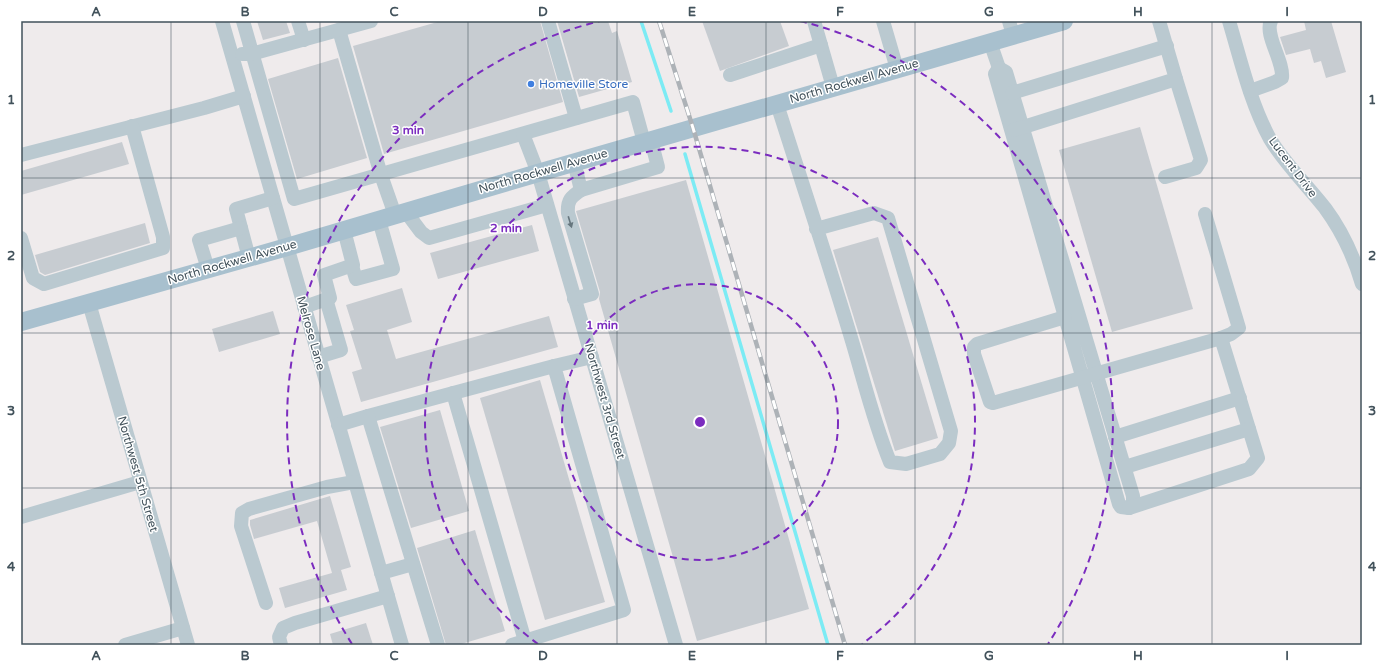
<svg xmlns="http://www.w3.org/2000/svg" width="1383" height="666" font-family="'Varela Round',sans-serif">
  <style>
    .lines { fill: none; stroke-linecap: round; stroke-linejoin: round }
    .stream { stroke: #7cebf4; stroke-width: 3.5 }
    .building { fill: #c7ccd1 }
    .minor { stroke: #bac9d0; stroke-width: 14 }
    .major { stroke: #a8c0ce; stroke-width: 18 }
    .rail-casing { stroke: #adb2b7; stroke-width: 4.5 }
    .rail { stroke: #fff; stroke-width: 3; stroke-dasharray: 9; stroke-linecap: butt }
    .oneway { fill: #66767e }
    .grid { fill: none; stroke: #42525b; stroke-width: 1; stroke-opacity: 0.55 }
    .ring { fill: none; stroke: #7b2cbf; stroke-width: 2; stroke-dasharray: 7 5 }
    .shop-dot { fill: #3f7fe0; stroke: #fff; stroke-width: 1.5 }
    .labels { text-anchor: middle; stroke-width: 3; stroke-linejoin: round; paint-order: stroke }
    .street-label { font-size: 12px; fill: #42525b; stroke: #fff }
    .shop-label { font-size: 12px; fill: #366cbe; stroke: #fff; text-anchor: start }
    .centre { fill: #7b2cbf; stroke: #fff; stroke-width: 2 }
    .ring-label { font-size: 12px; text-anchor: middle; font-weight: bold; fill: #7b2cbf; stroke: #fff; stroke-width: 3; stroke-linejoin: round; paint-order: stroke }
    .neatline { fill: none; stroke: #42525b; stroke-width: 1.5 }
    .grid-label { font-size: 13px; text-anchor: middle; font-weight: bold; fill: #42525b }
  </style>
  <rect width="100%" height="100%" fill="#efebec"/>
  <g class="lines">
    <g class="stream">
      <polyline points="641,21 671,111"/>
      <polyline points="685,154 828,645"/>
    </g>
  </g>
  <g class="building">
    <polygon points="257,21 286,21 290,33 263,40"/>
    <polygon points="441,21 540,21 563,102 384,154 353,46"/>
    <polygon points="557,21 608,21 612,33 617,31 632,82 579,97"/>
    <polygon points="702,21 780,21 789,46 720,71"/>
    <polygon points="1304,21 1331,21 1346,72 1326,78 1321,61 1314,63 1310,49 1286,55 1280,37 1306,30"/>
    <polygon points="338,58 367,158 297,179 268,79"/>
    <polygon points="1140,127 1193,309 1112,332 1059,150"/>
    <polygon points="122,142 129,164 21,195 21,171"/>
    <polygon points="686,180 809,609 697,641 599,299 600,292 576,211"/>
    <polygon points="145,223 150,243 45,275 40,272 35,255"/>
    <polygon points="532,225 539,251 438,279 430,253"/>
    <polygon points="878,237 938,438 895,451 833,250"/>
    <polygon points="402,288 412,322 387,330 396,359 549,316 558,347 361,402 352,372 362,369 350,331 354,330 346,305"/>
    <polygon points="273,311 280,334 219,352 212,329"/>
    <polygon points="540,380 605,602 545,620 480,398"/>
    <polygon points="440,410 469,511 411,528 380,427"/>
    <polygon points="330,496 351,567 341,570 347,590 285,608 279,588 332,573 317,521 254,539 250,525 250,520"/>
    <polygon points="475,530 505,631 458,645 446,645 417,548"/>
    <polygon points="366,623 373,645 333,645 330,634"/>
  </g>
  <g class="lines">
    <g class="minor">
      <polyline points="222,21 402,645"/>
      <polyline points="243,21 294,199 633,102 644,142"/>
      <polyline points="298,21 304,40"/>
      <polyline points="548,21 576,118"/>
      <polyline points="814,21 833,87"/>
      <polyline points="883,21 897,69"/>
      <polyline points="1009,21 1013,35"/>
      <path d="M1229,21C1241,61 1250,102 1270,139C1285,164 1307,185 1325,208C1342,231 1354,257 1362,284"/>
      <polyline points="339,30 381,175 395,215"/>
      <polyline points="990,42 999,68"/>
      <polyline points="242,54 251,54 371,21"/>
      <polygon points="999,68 1006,72 1133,496 1133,502 1129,508 1121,507 1119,504 995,74"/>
      <polyline points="730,75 821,45"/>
      <path d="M1250,91L1275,82L1282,78C1284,61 1264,35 1271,21"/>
      <polyline points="1012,93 1167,46"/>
      <path d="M777,104C802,183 828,261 852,341C864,381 874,423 890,462L906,464L940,454L949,443L951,431L888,218L874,213L816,229"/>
      <polyline points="1014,130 1176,79 1159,21"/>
      <polyline points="523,134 538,173 676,645"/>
      <polyline points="21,155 204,108 244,96"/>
      <polyline points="574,162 581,190 658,167 651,140"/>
      <polyline points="1165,177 1196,168 1201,160 1176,79"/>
      <polyline points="406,212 421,232 429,238 547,205"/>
      <polyline points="1205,214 1239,328 1231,334 1221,338"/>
      <polyline points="21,238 33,278 44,284 163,248 163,237 132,126"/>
      <polyline points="249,258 236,209 273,198"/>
      <polyline points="352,266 356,279 393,269 379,220"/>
      <polyline points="208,269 199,240 241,228"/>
      <path d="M574,299L592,294L568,213C567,200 571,197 581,190"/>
      <polyline points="89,303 188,645"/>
      <polyline points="304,307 330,298 324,275 353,265 344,230"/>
      <polyline points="1065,317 977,344 974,347 974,354 990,402 993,403 1221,338 1258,458 1249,469 1129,508"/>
      <polyline points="318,357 341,350 326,299"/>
      <polyline points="453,393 525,641"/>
      <polyline points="368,416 554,366"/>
      <polyline points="338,425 368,416 438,645"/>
      <polyline points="1115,437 1240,398"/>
      <polyline points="1125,467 1249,429"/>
      <polyline points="21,517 140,482"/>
      <polyline points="381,573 413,564"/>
      <polyline points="266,603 241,526 242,513 249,509 327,487 354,482"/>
      <polyline points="125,645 183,628"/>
      <polyline points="281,645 279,637 283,628 295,623 388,596"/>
      <polyline points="512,645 624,610 554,366 592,357"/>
    </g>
    <polyline class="major" points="21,322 287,247 538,173 1064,21"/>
    <g class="rail-casing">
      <polyline id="rail" points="659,21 693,128 845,645"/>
    </g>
    <use href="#rail" class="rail"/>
  </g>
  <defs><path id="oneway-solid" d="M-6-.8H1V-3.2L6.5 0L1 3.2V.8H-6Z"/></defs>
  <use class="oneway" href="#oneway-solid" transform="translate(570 222) rotate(73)"/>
  <path class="grid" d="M171,21V645M320,21V645M468,21V645M617,21V645M766,21V645M915,21V645M1063,21V645M1212,21V645M21,178H1362M21,333H1362M21,488H1362"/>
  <g class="ring">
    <circle cx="700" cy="422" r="138"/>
    <path d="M538 644A275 275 0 1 1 862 644"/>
    <path d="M352 644A413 413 0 0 1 600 21M800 21A413 413 0 0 1 1048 644"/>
  </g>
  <circle class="shop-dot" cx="531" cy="84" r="4"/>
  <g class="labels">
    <g class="street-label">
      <text transform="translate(854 81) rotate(-16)" y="4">North Rockwell Avenue</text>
      <text transform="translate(1293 167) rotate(53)" y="4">Lucent Drive</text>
      <text transform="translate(543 171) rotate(-16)" y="4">North Rockwell Avenue</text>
      <text transform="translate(232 262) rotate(-16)" y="4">North Rockwell Avenue</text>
      <text transform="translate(311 333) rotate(74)" y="4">Melrose Lane</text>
      <text transform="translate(605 401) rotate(74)" y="4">Northwest 3rd Street</text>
      <text transform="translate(138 474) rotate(74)" y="4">Northwest 5th Street</text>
    </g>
    <g class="shop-label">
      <text x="539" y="88">Homeville Store</text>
    </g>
  </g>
  <circle cx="700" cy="422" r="6" class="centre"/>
  <g class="ring-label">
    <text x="408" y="134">3 min</text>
    <text x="506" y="232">2 min</text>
    <text x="602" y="329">1 min</text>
  </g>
  <rect width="1383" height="666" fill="none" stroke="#ffffff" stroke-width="44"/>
  <rect x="22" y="22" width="1339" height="622" class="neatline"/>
  <g class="grid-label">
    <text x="96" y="16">A</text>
    <text x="245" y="16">B</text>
    <text x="394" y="16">C</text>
    <text x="543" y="16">D</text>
    <text x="692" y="16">E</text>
    <text x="840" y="16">F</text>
    <text x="989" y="16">G</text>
    <text x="1138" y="16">H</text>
    <text x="1287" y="16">I</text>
    <text x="11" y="104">1</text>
    <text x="1372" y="104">1</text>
    <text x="11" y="260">2</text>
    <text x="1372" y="260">2</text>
    <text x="11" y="415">3</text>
    <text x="1372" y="415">3</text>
    <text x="11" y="571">4</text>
    <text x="1372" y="571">4</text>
    <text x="96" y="660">A</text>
    <text x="245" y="660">B</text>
    <text x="394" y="660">C</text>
    <text x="543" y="660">D</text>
    <text x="692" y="660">E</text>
    <text x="840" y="660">F</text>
    <text x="989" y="660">G</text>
    <text x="1138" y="660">H</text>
    <text x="1287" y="660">I</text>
  </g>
</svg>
